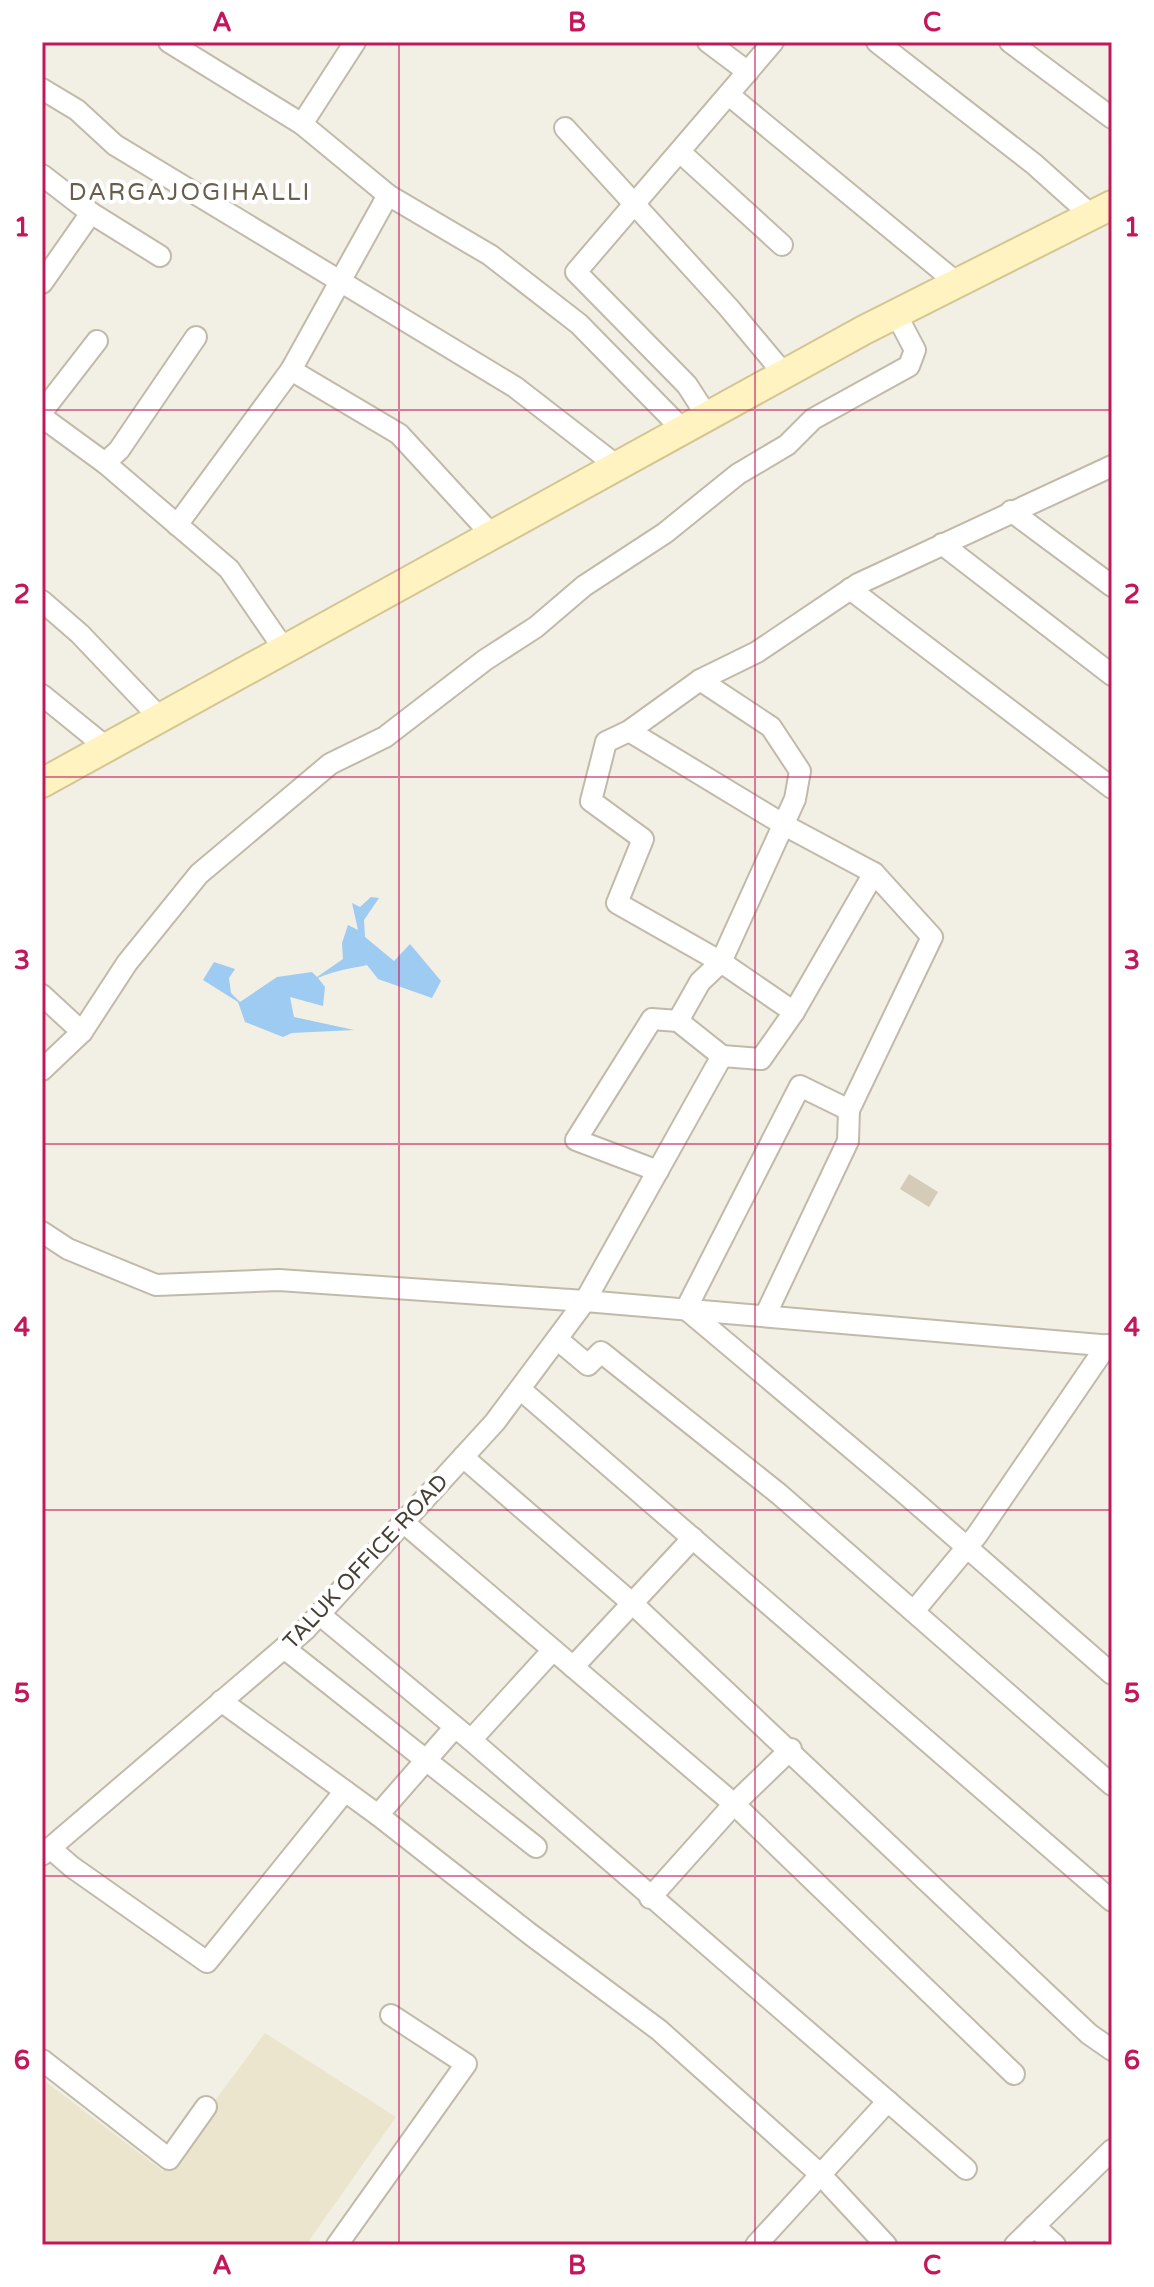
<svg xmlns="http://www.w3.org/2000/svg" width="1154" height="2287" font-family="'Varela Round',sans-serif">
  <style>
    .education { fill: #ece5cd }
    .water { fill: #9ecbf2 }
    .building { fill: #d4cbb9 }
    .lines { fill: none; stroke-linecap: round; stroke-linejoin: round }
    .street-casing { stroke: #c1baa9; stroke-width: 24 }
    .secondary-casing { stroke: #d4c692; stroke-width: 32 }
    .street { stroke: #fff; stroke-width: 20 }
    .secondary { stroke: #fff3c1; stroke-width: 28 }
    .grid { fill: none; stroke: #c2185b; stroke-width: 2; stroke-opacity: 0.55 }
    .labels { text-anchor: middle; stroke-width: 8; stroke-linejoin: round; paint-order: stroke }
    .street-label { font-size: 22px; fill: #453f34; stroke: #fff }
    .neighbourhood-label { font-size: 24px; letter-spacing: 2px; fill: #685e4b; stroke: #fff }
    .neatline { fill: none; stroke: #c2185b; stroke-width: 3 }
    .grid-label { font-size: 26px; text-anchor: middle; font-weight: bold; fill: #c2185b }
  </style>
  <rect width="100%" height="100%" fill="#f2efe4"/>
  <polygon class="education" points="265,2033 396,2117 306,2245 42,2245 42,2079 163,2171"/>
  <path class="water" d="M371,897L379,898L364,920L365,937L394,961L410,944L441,981L432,998L378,979L367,965C349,969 336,970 318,978L325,987L323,1006L290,997L294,1017L354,1030L292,1033L283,1037L245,1022L238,1002L203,980L214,962L235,969L229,978L231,993L240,1002L277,977L312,972L317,977L343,959L342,943L348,925L358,930L352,903L360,907Z"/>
  <polygon class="building" points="909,1174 938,1192 929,1207 900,1189"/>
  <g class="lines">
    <g class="street-casing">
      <g id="street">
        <polyline points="169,42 302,124 388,195 490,255 579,324 683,430"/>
        <polyline points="708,42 748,72"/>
        <polyline points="877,42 1034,164 1092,216"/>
        <polyline points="1010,42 1112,118"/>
        <polyline points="42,89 77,110 115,145 515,387 617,466"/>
        <polyline points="729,95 957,283"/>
        <polyline points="302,124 355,42"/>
        <polyline points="565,128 729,308 784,374"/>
        <polyline points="680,152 782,245"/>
        <polyline points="42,175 91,213 42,283"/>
        <polyline points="91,213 160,256"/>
        <polyline points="291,370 399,434 492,535"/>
        <polyline points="42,412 97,341"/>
        <polyline points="707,416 687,385 576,272 773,42"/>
        <polyline points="42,417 105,463 229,569 284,649"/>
        <polyline points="105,463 119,450 196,337"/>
        <polyline points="1011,511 1112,586"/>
        <polyline points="177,525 291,370 388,195"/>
        <polyline points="942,544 1112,675"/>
        <polyline points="850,589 1112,788"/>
        <polyline points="42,601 80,634 160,718"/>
        <polyline points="42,695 106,747"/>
        <polyline points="629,731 786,826 874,873 794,1012 721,962 617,903 643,839 591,801 606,742 629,731 700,680 757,652 858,584 1112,466"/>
        <polyline points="874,873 932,937 849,1110 800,1086 686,1309 907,1495 1112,1674"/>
        <polyline points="42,995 82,1032"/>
        <polyline points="722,1056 761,1059 794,1012"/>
        <polyline points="42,1070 82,1032 127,963 199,874 330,764 385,737 485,660 536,627 584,586 665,533 738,474 787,445 813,419 909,366 915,350 896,314"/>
        <polyline points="658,1171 576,1140 652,1019 678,1021"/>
        <polyline points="42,1232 68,1249 156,1285 279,1280 585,1301 1112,1346"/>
        <polyline points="765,1316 848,1141 849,1110"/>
        <polyline points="557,1339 588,1365 601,1352 779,1494 1112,1785"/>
        <polyline points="520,1389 1112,1901"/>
        <polyline points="463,1457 633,1604 1089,2034 1112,2050"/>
        <polyline points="403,1522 734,1804 1014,2074"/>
        <polyline points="914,1611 977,1535 1107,1345"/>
        <polyline points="319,1614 471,1740 966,2169"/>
        <polyline points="284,1648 536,1847"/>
        <polyline points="573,1667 693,1538"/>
        <polyline points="221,1701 378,1815 455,1727"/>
        <polyline points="471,1740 553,1650"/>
        <polyline points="378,1815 530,1934 659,2030 820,2174 886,2245"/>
        <polyline points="50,1848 72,1867 207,1962 345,1791"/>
        <polyline points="42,1855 305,1630 495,1422 585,1301 722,1056 678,1021 700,982 721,962 795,799 800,771 771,727 700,680"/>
        <polyline points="650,1898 734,1804 791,1749"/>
        <polyline points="42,2060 169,2159 206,2107"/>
        <polyline points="1034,2226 1055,2245"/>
        <polyline points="337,2245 466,2064 391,2015"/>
        <polyline points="756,2245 888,2101"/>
        <polyline points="1015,2245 1112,2150"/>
      </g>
    </g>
    <g class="secondary-casing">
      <polyline id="secondary" points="42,783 864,330 1112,205"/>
    </g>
    <use href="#street" class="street"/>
    <use href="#secondary" class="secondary"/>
  </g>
  <path class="grid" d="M399,42V2245M755,42V2245M42,410H1112M42,777H1112M42,1144H1112M42,1510H1112M42,1876H1112"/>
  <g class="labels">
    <g class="street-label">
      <text transform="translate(365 1561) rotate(-47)" y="8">TALUK OFFICE ROAD</text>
    </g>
    <g class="neighbourhood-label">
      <text x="190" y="200">DARGAJOGIHALLI</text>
    </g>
  </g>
  <rect width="1154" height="2287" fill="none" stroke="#ffffff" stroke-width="88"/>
  <rect x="44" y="44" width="1066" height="2199" class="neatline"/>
  <g class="grid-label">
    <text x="222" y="31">A</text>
    <text x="577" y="31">B</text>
    <text x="932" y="31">C</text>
    <text x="22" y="236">1</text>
    <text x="1132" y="236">1</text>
    <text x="22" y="603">2</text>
    <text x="1132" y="603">2</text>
    <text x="22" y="969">3</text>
    <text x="1132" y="969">3</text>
    <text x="22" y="1336">4</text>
    <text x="1132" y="1336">4</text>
    <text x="22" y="1702">5</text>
    <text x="1132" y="1702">5</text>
    <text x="22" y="2069">6</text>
    <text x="1132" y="2069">6</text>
    <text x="222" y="2274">A</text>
    <text x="577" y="2274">B</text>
    <text x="932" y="2274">C</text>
  </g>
</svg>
